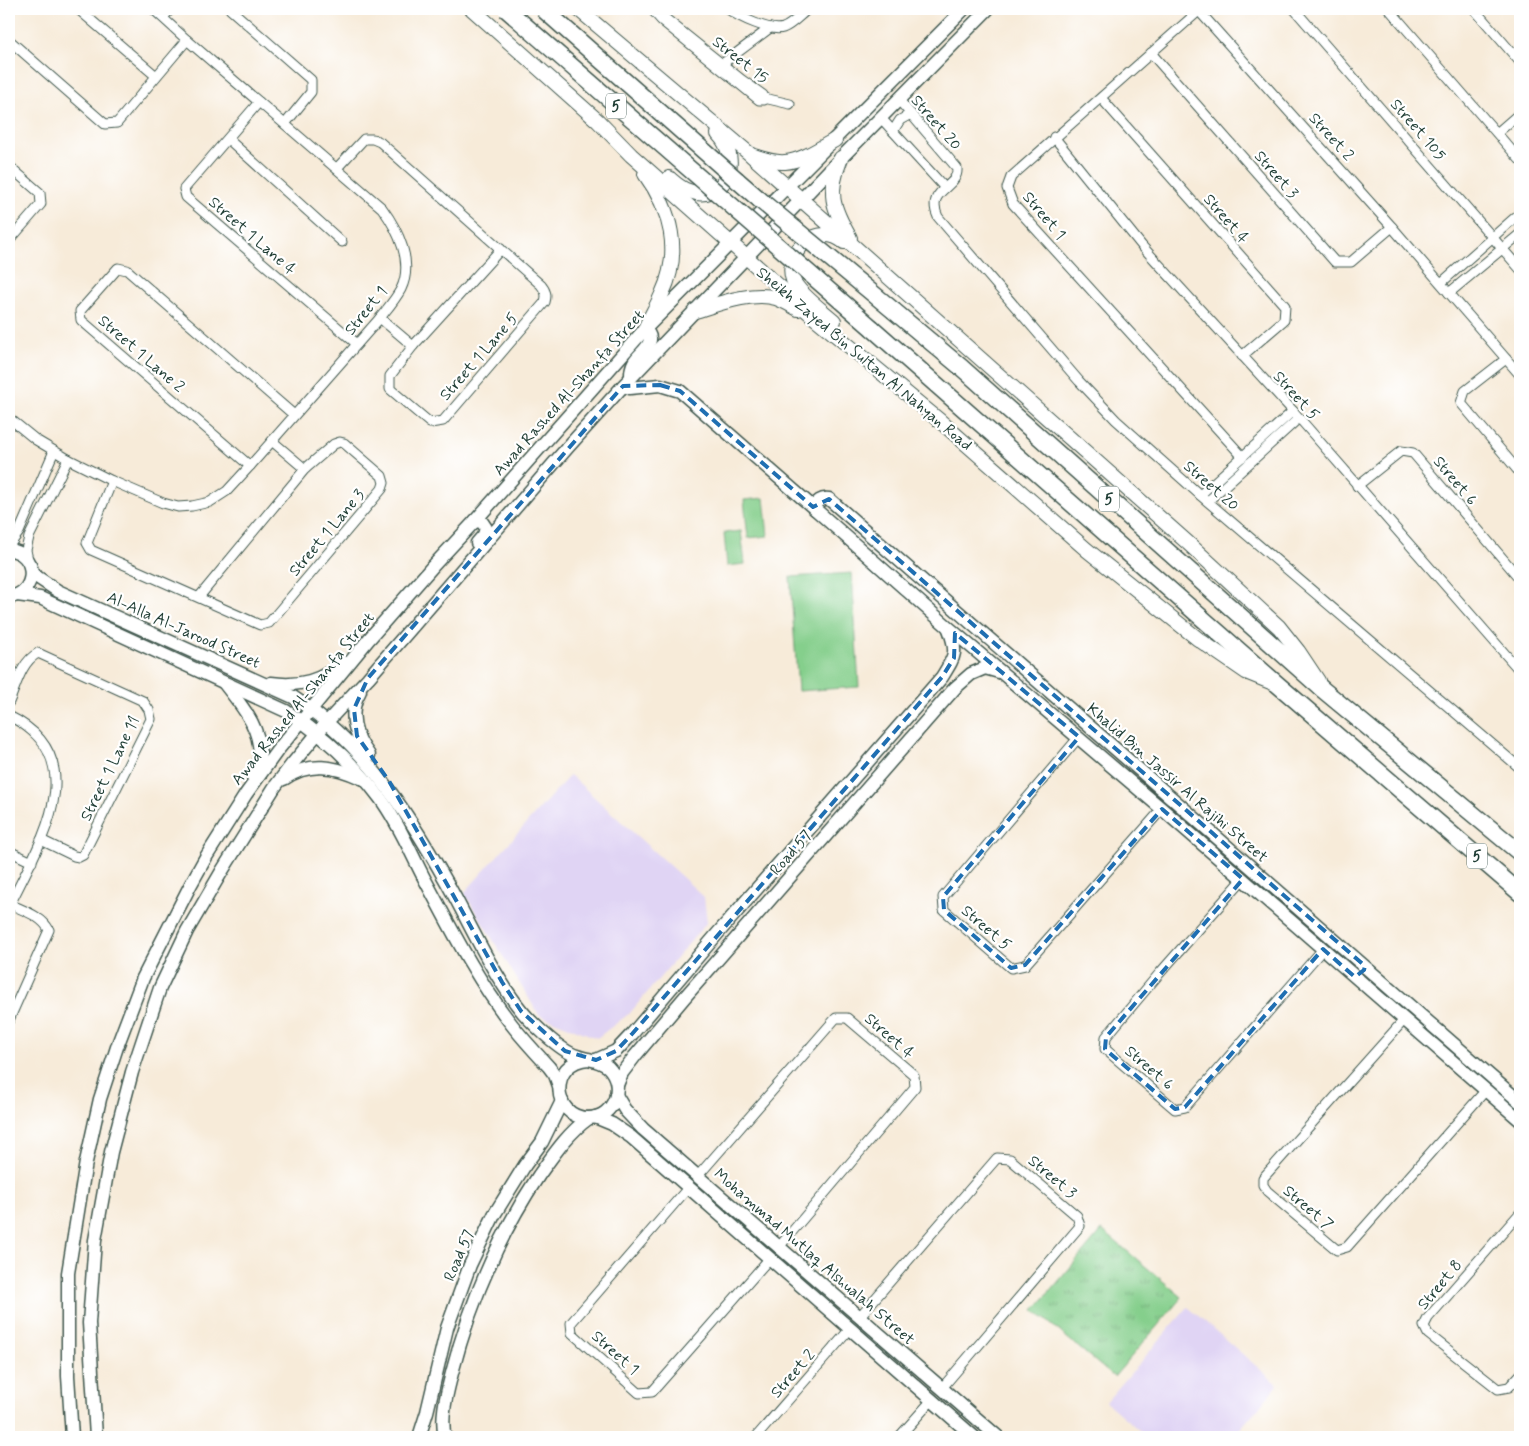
<svg xmlns="http://www.w3.org/2000/svg" width="1529" height="1446" font-family="Mynerve,sans-serif">
  <style>
    .built { fill: #e0d4f4 }
    .grass { fill: url(#grass-tufts); stroke: #528660 }
    .garden { fill: #85cf8c; stroke: #528660 }
    .lines { fill: none; stroke-linecap: round; stroke-linejoin: round }
    .street-casing { stroke: #3f574d; stroke-width: 11 }
    .secondary-casing { stroke: #3f574d; stroke-width: 15 }
    .primary-casing { stroke: #3f574d; stroke-width: 16 }
    .highway-casing { stroke: #3f574d; stroke-width: 19 }
    .street { stroke: #fff; stroke-width: 9 }
    .secondary { stroke: #fff; stroke-width: 12 }
    .primary { stroke: #fff; stroke-width: 14 }
    .highway { stroke: #fff; stroke-width: 16 }
    .highway-bridge-casing { stroke: #3f574d; stroke-width: 19; stroke-linecap: butt }
    .highway-bridge { stroke: #fff; stroke-width: 16 }
    .marked { fill: none; stroke: #1f6fb2; stroke-width: 4; stroke-dasharray: 10 6; stroke-linejoin: round }
    .labels { text-anchor: middle; stroke-width: 4.5; stroke-linejoin: round; paint-order: stroke }
    .shield { fill: #fff; stroke: #627771; stroke-width: 1 }
    .shield-label { font-size: 15px; font-weight: bold; fill: #1f3d34 }
    .street-label { font-size: 16px; fill: #1f3d34; stroke: #fff }
  </style>
  <defs>
    <pattern id="grass-tufts" width="24" height="20" patternUnits="userSpaceOnUse" patternTransform="scale(1.25)"><rect width="24" height="20" fill="#85cf8c"/><path d="M3 7l-1-3M5 7V3M7 7l1-3M15 17l-1-3M17 17v-4M19 17l1-3" fill="none" stroke="#6ca973"/></pattern>
  </defs>
  <rect width="100%" height="100%" fill="#fff"/>
  <filter id="ink" filterUnits="userSpaceOnUse"><feTurbulence type="fractalNoise" baseFrequency=".02" numOctaves="2"/><feDisplacementMap in="SourceGraphic" scale="10" xChannelSelector="R" yChannelSelector="G"/><feConvolveMatrix kernelMatrix="1 2 1 2 8 2 1 2 1" color-interpolation-filters="sRGB"/></filter>
  <filter id="wash" filterUnits="userSpaceOnUse"><feTurbulence type="fractalNoise" baseFrequency=".0096" numOctaves="4" result="noise"/><feDisplacementMap in="SourceGraphic" scale="20" xChannelSelector="R" yChannelSelector="G"/><feGaussianBlur stdDeviation="1.12" result="paint"/><feColorMatrix in="noise" values="0 0 0 0 0 0 0 0 0 0 0 0 0 0 0 0 0 1.4 0 .05"/><feComposite in="paint" operator="in"/></filter>
  <g filter="url(#wash)">
    <rect width="100%" height="100%" fill="#f7ebd9"/>
    <g class="built">
      <polygon points="570,775 704,897 707,922 630,1013 597,1038 539,1015 464,893"/>
      <polygon points="1188,1307 1278,1385 1233,1437 1147,1437 1106,1402"/>
    </g>
    <polygon class="grass" points="1102,1230 1182,1297 1114,1377 1034,1310"/>
    <g class="garden">
      <polygon points="764,498 768,536 748,538 744,500"/>
      <polygon points="741,531 745,564 727,566 724,533"/>
      <polygon points="852,573 859,687 798,691 790,577"/>
    </g>
  </g>
  <g filter="url(#ink)">
    <g class="lines">
      <g class="street-casing">
        <g id="street">
          <polyline points="78,9 156,76"/>
          <polyline points="230,9 311,80 311,92 285,124"/>
          <path d="M728,9C739,17 770,32 783,28C792,25 800,15 808,9"/>
          <polyline points="1201,9 1011,177 1007,188 1013,204 1243,457"/>
          <polyline points="1294,9 1520,269"/>
          <polyline points="1389,9 1520,160"/>
          <polyline points="1474,9 1520,62"/>
          <polyline points="1199,11 1392,227 1520,375"/>
          <polygon points="654,12 666,19 742,80 763,95 764,100 759,100 661,20"/>
          <polyline points="163,17 171,9"/>
          <polyline points="9,40 105,124 117,123 187,40"/>
          <polyline points="1151,53 1335,262 1351,262 1392,227"/>
          <polyline points="722,64 770,28"/>
          <polyline points="764,98 790,104"/>
          <polyline points="1101,98 1285,306 1284,320 1242,356"/>
          <path d="M898,99L957,168C959,189 925,188 938,217L1079,381L1116,420L1200,495L1520,768"/>
          <polyline points="259,102 184,189 186,197 357,344"/>
          <polyline points="880,117 945,188"/>
          <polyline points="893,131 900,120 911,114"/>
          <polyline points="1497,133 1520,113"/>
          <polyline points="1054,137 1142,246 1293,411 1520,671"/>
          <polyline points="228,139 342,242"/>
          <polyline points="9,166 40,193 41,204 9,241"/>
          <path d="M337,168L364,139H373L380,142L541,285C546,291 547,295 545,302L443,421L430,423L390,389V376L413,346L501,249"/>
          <polyline points="1441,283 1520,213"/>
          <polyline points="1449,293 1520,234"/>
          <polyline points="380,318 413,346"/>
          <polyline points="1506,359 1465,391 1461,403 1520,473"/>
          <path d="M9,418L36,440L68,459L112,481L163,503L178,507L192,506L210,502L227,491L250,466L380,318C387,309 395,300 401,289C414,262 398,230 382,208L187,40L153,9"/>
          <polyline points="272,441 305,469"/>
          <polyline points="250,466 81,320 80,311 118,268 127,270 294,415"/>
          <polyline points="112,481 87,543 91,550 260,625 269,623 382,489 384,483 382,476 344,443 340,442 334,444 305,469 199,597"/>
          <polyline points="1357,486 1401,451 1413,453 1520,579"/>
          <polyline points="1200,495 1293,411"/>
          <polyline points="1208,501 1299,418"/>
          <polyline points="9,546 19,532 54,451"/>
          <polyline points="28,560 26,550 29,537 68,459"/>
          <path d="M9,702C16,686 21,662 38,653L143,701L149,710L151,719L83,855L79,857L74,856L41,840"/>
          <path d="M9,716C97,759 37,847 9,907"/>
          <polyline points="1079,737 943,897 944,910 1011,968 1025,965 1162,809"/>
          <polyline points="9,851 32,862"/>
          <polyline points="1243,879 1159,974 1106,1037 1105,1049 1175,1109 1185,1107 1323,949"/>
          <path d="M9,1020L49,930C42,916 24,911 10,904"/>
          <polyline points="1404,1020 1263,1178 1263,1185 1267,1191 1337,1250 1347,1247 1486,1090"/>
          <polyline points="697,1177 836,1018 847,1018 914,1075 915,1087 779,1247"/>
          <polyline points="688,1188 571,1323 572,1333 639,1393 652,1392 769,1259"/>
          <polyline points="1520,1213 1428,1318 1424,1326 1428,1334 1498,1389 1509,1387 1520,1375"/>
          <polyline points="860,1316 997,1158 1010,1159 1077,1216 1080,1226 942,1388"/>
          <polyline points="756,1437 850,1329"/>
          <polyline points="899,1437 932,1400"/>
        </g>
      </g>
      <g class="secondary-casing">
        <g id="secondary">
          <path d="M631,377C630,355 647,354 650,340C651,335 647,332 645,329"/>
          <polyline points="623,386 630,388 660,385 680,391 815,509"/>
          <polyline points="475,521 482,522 486,528 484,535 477,543"/>
          <path d="M9,550C38,552 38,594 9,597"/>
          <path d="M30,565L34,575L58,591L293,697C368,746 415,823 457,901C475,935 493,973 517,1005C528,1020 560,1051 577,1056C587,1060 599,1059 608,1067C626,1085 615,1117 589,1118C551,1119 548,1061 589,1059"/>
          <path d="M17,595L40,598L286,711C322,734 354,763 380,798C398,822 410,851 424,878C450,926 475,977 509,1021C521,1037 535,1052 549,1067L555,1075L559,1086"/>
          <path d="M224,683C242,706 264,731 259,762C258,767 255,772 253,777"/>
          <path d="M271,683C299,687 322,681 343,662"/>
          <path d="M360,691C347,712 355,737 369,755"/>
          <path d="M284,779C309,761 335,766 361,778"/>
          <path d="M596,1060L616,1051L632,1034L718,933L942,677C955,656 958,653 949,629"/>
          <polyline points="617,1085 622,1073 635,1056 684,998 955,688 971,674 985,668 999,672"/>
          <polyline points="616,1095 625,1110 643,1129 998,1437"/>
          <path d="M1520,1102L829,499C822,498 816,501 815,509L948,627L1162,809L1520,1120"/>
          <polyline points="595,1117 612,1124 631,1137 974,1437"/>
          <polyline points="72,1437 68,1376 68,1273 86,1162 100,1099 118,1044 143,978 191,884 206,857 246,794 277,751 369,639 433,566 475,521 645,329 964,9"/>
          <polyline points="96,1437 89,1323 95,1240 111,1152 132,1072 160,988 187,931 222,871 274,788 293,763 327,722 368,678 568,447 623,386 841,158 988,9"/>
          <polyline points="419,1437 427,1412 447,1328 470,1265 494,1215 525,1165 542,1142 562,1101"/>
          <path d="M445,1437C440,1417 447,1393 452,1373C470,1303 499,1235 539,1175C554,1154 568,1133 589,1118"/>
        </g>
      </g>
      <g class="primary-casing">
        <g id="primary">
          <polyline points="472,9 598,121 631,155 814,317 940,421 1087,550 1198,639 1246,672 1273,683"/>
          <polyline points="578,9 751,155 1188,543 1279,627 1298,651 1318,681"/>
          <path d="M754,156C763,159 774,163 785,162C802,161 820,148 835,140"/>
          <path d="M841,158C827,193 832,207 850,238"/>
          <path d="M645,174C671,210 682,252 662,294C657,306 650,317 645,329"/>
          <path d="M669,178C675,183 681,189 689,191C724,204 744,161 718,134"/>
          <path d="M695,311C718,304 753,291 776,298C784,301 791,305 798,309"/>
          <path d="M834,321C823,311 798,293 793,280C783,251 819,221 844,242"/>
        </g>
      </g>
      <g class="highway-casing">
        <g id="highway">
          <polyline points="737,180 760,200"/>
          <polyline points="894,311 962,368 1322,689 1520,853"/>
          <polyline points="872,328 1277,684 1520,893"/>
        </g>
      </g>
      <use href="#street" class="street"/>
      <use href="#secondary" class="secondary"/>
      <use href="#primary" class="primary"/>
      <use href="#highway" class="highway"/>
      <g class="highway-bridge-casing">
        <g id="highway-bridge">
          <polyline points="506,9 872,328"/>
          <polyline points="543,9 737,180"/>
          <polyline points="760,200 894,311"/>
        </g>
      </g>
      <use href="#highway-bridge" class="highway-bridge"/>
    </g>
  </g>
  <path class="marked" d="M660,385L680,391L813,507L829,499L1365,966L1364,970L1355,977L1323,949L1185,1107L1175,1109L1105,1049L1106,1037L1243,879L1162,809L1025,965L1011,968L944,910L943,897L1079,737L955,633L954,658L942,677L632,1034L616,1051L596,1060L565,1051L521,1011L502,982L389,781L357,736L354,709L368,678L623,386Z"/>
  <g class="labels">
    <g class="shield">
      <rect x="606" y="93.5" width="20" height="25" rx="4"/>
      <rect x="1099" y="486.5" width="20" height="25" rx="4"/>
      <rect x="1467" y="843.5" width="20" height="25" rx="4"/>
    </g>
    <g class="shield-label">
      <text x="616" y="111">5</text>
      <text x="1109" y="504">5</text>
      <text x="1477" y="861">5</text>
    </g>
    <g class="street-label">
      <text transform="translate(741 59) rotate(38)" y="6">Street 15</text>
      <text transform="translate(937 122) rotate(49)" y="6">Street 20</text>
      <text transform="translate(1419 129) rotate(49)" y="6">Street 105</text>
      <text transform="translate(1332 136) rotate(48)" y="6">Street 2</text>
      <text transform="translate(1277 174) rotate(49)" y="6">Street 3</text>
      <text transform="translate(1045 215) rotate(50)" y="6">Street 1</text>
      <text transform="translate(1227 218) rotate(49)" y="6">Street 4</text>
      <text transform="translate(253 235) rotate(41)" y="6">Street 1 Lane 4</text>
      <text transform="translate(365 310) rotate(-51)" y="6">Street 1</text>
      <text transform="translate(142 353) rotate(41)" y="6">Street 1 Lane 2</text>
      <text transform="translate(478 356) rotate(-49)" y="6">Street 1 Lane 5</text>
      <text transform="translate(865 358) rotate(40)" y="6">Sheikh Zayed Bin Sultan Al Nahyan Road</text>
      <text transform="translate(568 392) rotate(-48)" y="6">Awad Rashed Al-Shanfa Street</text>
      <text transform="translate(1297 395) rotate(48)" y="6">Street 5</text>
      <text transform="translate(1456 480) rotate(50)" y="6">Street 6</text>
      <text transform="translate(1212 485) rotate(41)" y="6">Street 20</text>
      <text transform="translate(326 532) rotate(-50)" y="6">Street 1 Lane 3</text>
      <text transform="translate(184 629) rotate(24)" y="6">Al-Alla Al-Jarood Street</text>
      <text transform="translate(302 698) rotate(-51)" y="6">Awad Rashed Al-Shanfa Street</text>
      <text transform="translate(109 768) rotate(-64)" y="6">Street 1 Lane 11</text>
      <text transform="translate(1178 782) rotate(41)" y="6">Khalid Bin Jassir Al Rajihi Street</text>
      <text transform="translate(790 852) rotate(-49)" y="6">Road 57</text>
      <text transform="translate(987 927) rotate(41)" y="6">Street 5</text>
      <text transform="translate(890 1035) rotate(41)" y="6">Street 4</text>
      <text transform="translate(1150 1067) rotate(41)" y="6">Street 6</text>
      <text transform="translate(1053 1176) rotate(40)" y="6">Street 3</text>
      <text transform="translate(1309 1207) rotate(40)" y="6">Street 7</text>
      <text transform="translate(458 1255) rotate(-67)" y="6">Road 57</text>
      <text transform="translate(815 1256) rotate(41)" y="6">Mohammad Mutlaq Alshualah Street</text>
      <text transform="translate(1439 1284) rotate(-50)" y="6">Street 8</text>
      <text transform="translate(616 1352) rotate(42)" y="6">Street 1</text>
      <text transform="translate(792 1373) rotate(-49)" y="6">Street 2</text>
    </g>
  </g>
  <rect width="1529" height="1446" fill="none" stroke="#fff" stroke-width="30"/>
</svg>
